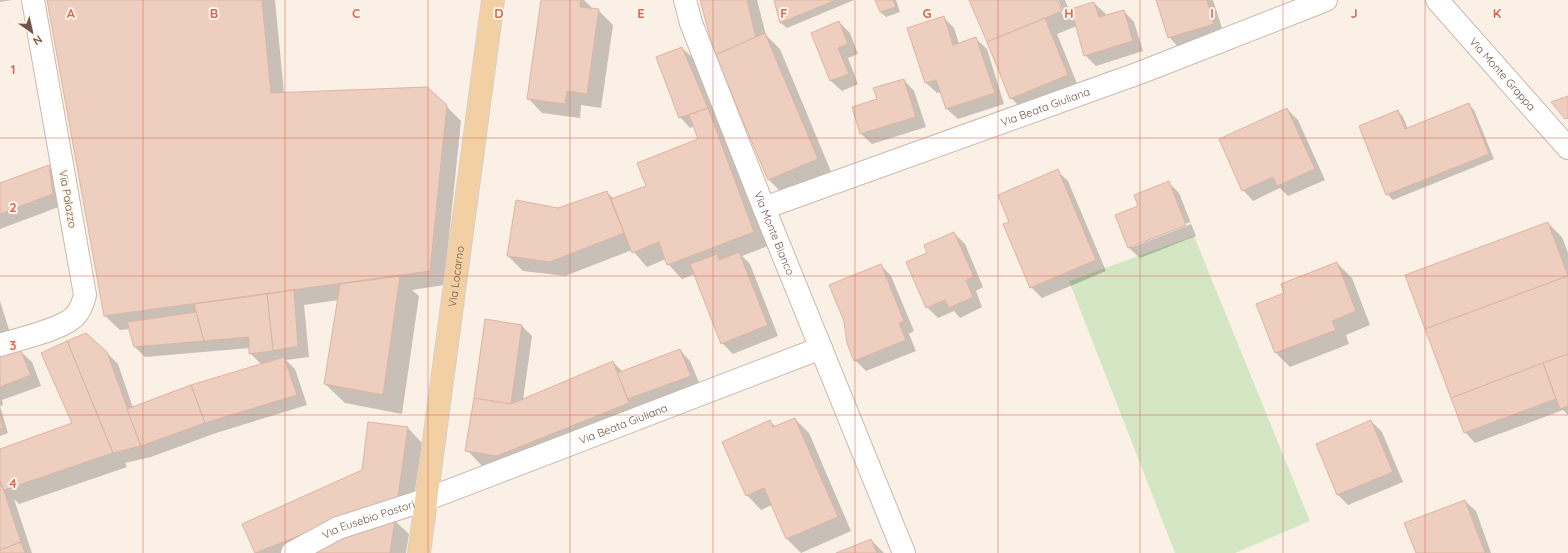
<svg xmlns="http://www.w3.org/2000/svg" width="1568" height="553" font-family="Quicksand,sans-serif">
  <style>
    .green { fill: #d4e6c4 }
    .shadow { fill: #0003; fill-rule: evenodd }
    .building { fill: #edcebf; stroke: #deb4a1 }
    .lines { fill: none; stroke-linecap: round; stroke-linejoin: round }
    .minor-casing { stroke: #cab8ac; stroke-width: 24 }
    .major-casing { stroke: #d7d0cd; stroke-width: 24 }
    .minor { stroke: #fff; stroke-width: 22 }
    .major { stroke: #f3d0a3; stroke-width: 22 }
    .grid { fill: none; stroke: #d96a55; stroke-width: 1; stroke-opacity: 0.55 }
    .labels { text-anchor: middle; stroke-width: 4; stroke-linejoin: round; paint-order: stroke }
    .street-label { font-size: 11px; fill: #70574c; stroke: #fdf5ea }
    .grid-label { font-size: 13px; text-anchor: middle; font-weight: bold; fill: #d96a55; stroke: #fdf5ea; stroke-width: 4; stroke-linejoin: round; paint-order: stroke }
  </style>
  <rect width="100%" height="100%" fill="#faf0e5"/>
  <polygon class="green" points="1194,236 1310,521 1235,553 1175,553 1069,281"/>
  <g class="shadow">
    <polygon points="0,0 12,0 0,2"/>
    <polygon points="48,0 275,0 284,93 446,106 461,121 444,285 412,290 419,296 402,414 345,403 325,384 338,300 304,305 309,357 286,360 295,369 307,405 216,433 151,457 125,463 127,467 19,504 14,499 32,553 0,553 0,450 74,424 107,353 118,364 133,408 262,365 250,353 250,348 145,357 134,346 130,329 120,330 105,316"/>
    <polygon points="542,0 584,0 594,10 598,10 613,25 601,108 581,105 580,118 542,113 528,98"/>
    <polygon points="701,0 757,0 766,35 780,49 832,174 783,194 769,180"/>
    <polygon points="775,0 854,0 787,28 781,23"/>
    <polygon points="876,0 896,0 900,12 886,17 880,12"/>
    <polygon points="970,0 1056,0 1063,16 1065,16 1058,0 1065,0 1073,21 1094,3 1105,13 1106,16 1124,11 1134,22 1143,51 1096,66 1085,55 1077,26 1057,34 1078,86 1022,109 1011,98"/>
    <polygon points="1157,0 1213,0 1224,34 1179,48 1169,37"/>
    <polygon points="943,17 954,28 959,44 976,39 987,49 1004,104 958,119 947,109 941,92 937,93 926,83"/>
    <polygon points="839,22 850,33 858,54 848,58 858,84 842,91 831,81 812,33"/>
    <polygon points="682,48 693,58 768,246 742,256 750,264 778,336 733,354 722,343 695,274 682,279 668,264 666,259 647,267 632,250 565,276 523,271 508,256 558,209 607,192 614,199 647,187 699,140 694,126 690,128 680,117"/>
    <polygon points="904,80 914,91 926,127 872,144 861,134 853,108 878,100"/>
    <polygon points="1469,105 1474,110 1494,159 1393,200 1387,194 1398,111 1403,117 1408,129"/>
    <polygon points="1287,109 1298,120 1325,180 1288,196 1280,188 1253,201 1243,190"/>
    <polygon points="49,166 59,176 64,205 0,229 0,184"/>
    <polygon points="1057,171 1068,181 1106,271 1042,298 1031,287 1010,222"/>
    <path d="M1169,183L1179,193L1196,236L1140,258L1129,248L1117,215L1139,206ZM1190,222L1191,224L1133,247V245Z"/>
    <polygon points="1548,223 1562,237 1568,253 1568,415 1563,410 1475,443 1465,432"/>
    <polygon points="954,233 965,244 983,287 976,291 982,307 960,318 954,311 938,318 927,307 928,253"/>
    <polygon points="1337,263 1352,278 1370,325 1346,335 1349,344 1290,367 1276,353 1285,294"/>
    <polygon points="881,265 891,276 914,331 909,334 916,351 866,371 855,360"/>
    <polygon points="0,301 15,349 0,355"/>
    <polygon points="522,326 532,336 523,400 613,362 623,372 680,350 690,361 701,387 512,470 481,465 467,450"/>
    <polygon points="21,352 32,362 41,386 2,400 3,405 0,406 0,358"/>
    <polygon points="0,406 8,433 0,436"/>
    <polygon points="795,419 809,433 851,531 801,553 787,539 772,505 761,510 747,495 770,422 776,427"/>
    <polygon points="1371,421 1382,432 1403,482 1348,505 1338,495 1317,444"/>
    <polygon points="408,428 422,443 412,511 393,519 409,534 406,553 256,553 243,524 363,471"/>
    <polygon points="1465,501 1476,511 1491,553 1417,553"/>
    <polygon points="871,540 884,553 839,553"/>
  </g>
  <g class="building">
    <polygon points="47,0 262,0 271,93 427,87 447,105 430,271 104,316"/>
    <polygon points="541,0 581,0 580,7 599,9 587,94 567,91 565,104 527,99"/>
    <polygon points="700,0 747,0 756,38 715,55"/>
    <polygon points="774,0 836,0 780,23"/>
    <polygon points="875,0 893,0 896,7 880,12"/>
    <polygon points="969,0 1057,0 1062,11 987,42"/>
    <polygon points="1156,0 1207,0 1214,24 1168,38"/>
    <polygon points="1094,2 1099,17 1124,10 1133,41 1084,56 1071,9"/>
    <polygon points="944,16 953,45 976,37 995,93 946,109 936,80 925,83 907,28"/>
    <polygon points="1045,18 1068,75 1010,99 987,42"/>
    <polygon points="839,21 848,44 838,48 849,74 830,81 811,33"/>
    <polygon points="765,33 818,159 768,180 715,55"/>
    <polygon points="682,47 708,108 679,118 656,57"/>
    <polygon points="904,79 916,117 860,134 852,107 877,99 873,88"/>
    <polygon points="1568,96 1568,118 1565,119 1551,102"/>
    <polygon points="1469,103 1489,154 1386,195 1359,126 1398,110 1405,129"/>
    <polygon points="708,108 754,232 667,265 659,242 632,253 611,199 646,186 637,163 698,139 689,115"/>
    <polygon points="1287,108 1315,169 1277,186 1273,177 1242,191 1219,139"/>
    <polygon points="49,165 53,194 0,214 0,183"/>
    <polygon points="1058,169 1096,260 1030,288 1003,224 1009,222 998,195"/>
    <polygon points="1169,181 1186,225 1128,248 1115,215 1138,206 1134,195"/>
    <polygon points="607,191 624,233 550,262 507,256 516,200 558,208"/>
    <polygon points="1548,222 1568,276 1425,329 1405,275"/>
    <polygon points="954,232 974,277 966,280 973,297 949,308 945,300 926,308 906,262 927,253 924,245"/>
    <polygon points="739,252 768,325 721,344 690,264 717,254 719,260"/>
    <polygon points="1337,262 1356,311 1332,321 1336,330 1275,353 1256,304 1284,293 1281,284"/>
    <polygon points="881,264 904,321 899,323 906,340 854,361 847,343 844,321 829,285"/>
    <polygon points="400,276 383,395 324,384 340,284"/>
    <polygon points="1568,276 1568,354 1451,398 1425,329"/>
    <polygon points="294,290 298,346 273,351 267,294"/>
    <polygon points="267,294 273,351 249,354 249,337 204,341 194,304"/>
    <polygon points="196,312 204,341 134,347 127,322"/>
    <polygon points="485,319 522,325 511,404 474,398"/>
    <polygon points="86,333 107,352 141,446 113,453 67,341"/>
    <polygon points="67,341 113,453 4,490 0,479 0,449 72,423 41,353"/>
    <polygon points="680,349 691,376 628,399 617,373"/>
    <polygon points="21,351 31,375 0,387 0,357"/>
    <polygon points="1568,354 1568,406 1560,409 1543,363"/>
    <polygon points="284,357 297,395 205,423 191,385"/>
    <polygon points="613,361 629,403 497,456 465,451 474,398 511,404"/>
    <polygon points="1543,363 1556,399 1464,433 1451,398"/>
    <polygon points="191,385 205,423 141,446 127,409"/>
    <polygon points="0,417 3,428 0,429"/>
    <polygon points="795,418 838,517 786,539 764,488 746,496 722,442 770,420 773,427"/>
    <polygon points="1371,420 1393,472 1337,495 1316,444"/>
    <polygon points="368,422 408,427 398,497 255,553 242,524 362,470"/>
    <polygon points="2,485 21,542 0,550 0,486"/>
    <polygon points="1465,500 1485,553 1416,553 1404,523"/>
    <polygon points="395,519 390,553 306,553 335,536"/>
    <polygon points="871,539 877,553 836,553"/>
    <polygon points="21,542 25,553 0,553 0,550"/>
  </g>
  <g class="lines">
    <g class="minor-casing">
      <g id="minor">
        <path id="s1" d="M685,0L691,23L764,208L904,553"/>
        <path id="s2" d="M1437,0L1568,148"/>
        <path id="s3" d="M764,208L1142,72L1326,0"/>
        <path d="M0,345C18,339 65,329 76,315C81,309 83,303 85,295L33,0"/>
        <path id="s4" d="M292,553L338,528L425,500L821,348"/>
      </g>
    </g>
    <g class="major-casing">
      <g id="major">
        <path id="s5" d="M419,553L493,0"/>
      </g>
    </g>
    <use href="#minor" class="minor"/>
    <use href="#major" class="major"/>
  </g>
  <path class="grid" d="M143,0V553M285,0V553M428,0V553M570,0V553M713,0V553M855,0V553M998,0V553M1140,0V553M1283,0V553M1425,0V553M0,138H1568M0,276H1568M0,415H1568"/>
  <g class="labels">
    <g class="street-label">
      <text dy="4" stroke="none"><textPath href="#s2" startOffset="99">Via Monte Grappa</textPath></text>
      <text dy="4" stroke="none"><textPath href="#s3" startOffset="299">Via Beata Giuliana</textPath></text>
      <text transform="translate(68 199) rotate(80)" y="4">Via Palazzo</text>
      <text dy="4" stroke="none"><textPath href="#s1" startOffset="250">Via Monte Bianco</textPath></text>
      <text dy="4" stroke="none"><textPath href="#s5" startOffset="279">Via Locarno</textPath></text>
      <text dy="4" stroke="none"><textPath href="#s4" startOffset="356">Via Beata Giuliana</textPath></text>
      <text dy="4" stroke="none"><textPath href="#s4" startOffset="84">Via Eusebio Pastori</textPath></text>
    </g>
  </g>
  <g class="grid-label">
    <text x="71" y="18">A</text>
    <text x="214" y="18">B</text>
    <text x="356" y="18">C</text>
    <text x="499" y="18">D</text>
    <text x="641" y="18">E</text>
    <text x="784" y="18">F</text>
    <text x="927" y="18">G</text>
    <text x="1069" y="18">H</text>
    <text x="1212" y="18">I</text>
    <text x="1354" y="18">J</text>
    <text x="1497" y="18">K</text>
    <text x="13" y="74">1</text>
    <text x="13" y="212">2</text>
    <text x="13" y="350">3</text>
    <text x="13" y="488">4</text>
  </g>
  <g transform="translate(32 32) rotate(146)" stroke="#fdf5ea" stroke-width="3" paint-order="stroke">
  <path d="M0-3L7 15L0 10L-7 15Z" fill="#70574c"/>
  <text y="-6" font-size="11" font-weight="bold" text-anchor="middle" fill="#70574c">N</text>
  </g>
</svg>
